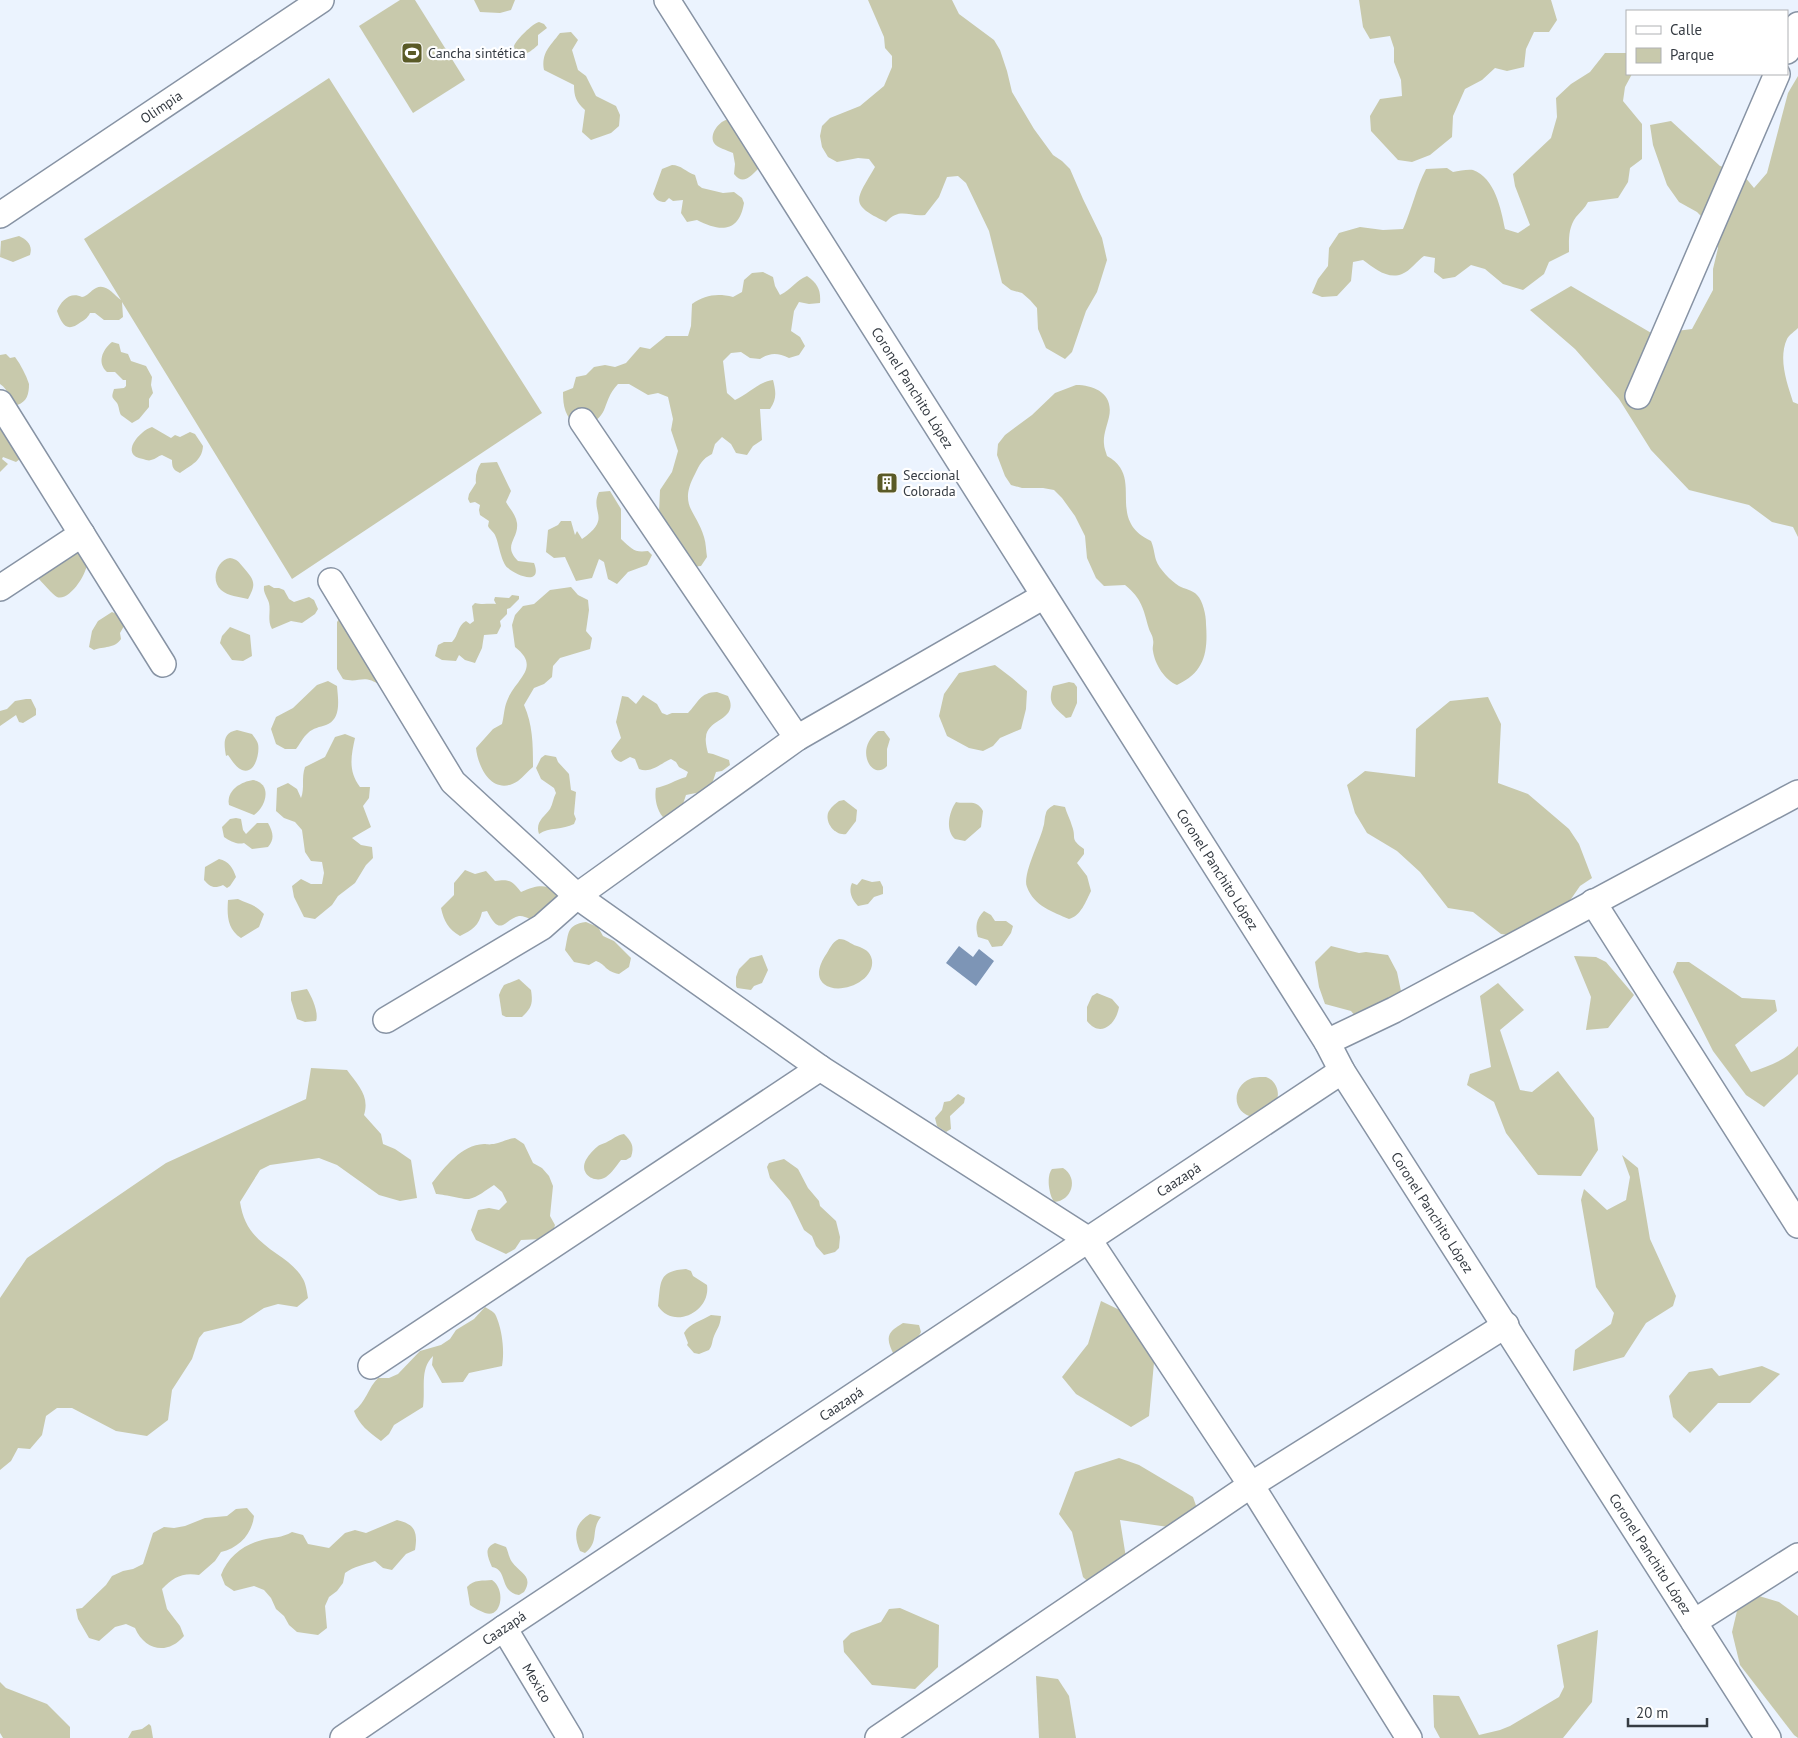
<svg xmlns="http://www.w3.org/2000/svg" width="1798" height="1738" font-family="'PT Sans',sans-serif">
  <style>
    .green { fill: #c8c9ac }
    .water { fill: #7d95b6 }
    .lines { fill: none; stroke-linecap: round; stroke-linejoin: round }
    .minor-casing { stroke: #8793a4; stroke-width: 28 }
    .minor { stroke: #fff; stroke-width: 25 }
    .labels { text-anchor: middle; stroke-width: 4.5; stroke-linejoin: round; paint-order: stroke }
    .poi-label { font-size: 14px; fill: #363c43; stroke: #fff; text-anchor: start }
    .street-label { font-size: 14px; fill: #363c43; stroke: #fff }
  </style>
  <rect width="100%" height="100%" fill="#ebf3fe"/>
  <g class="green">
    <polygon points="400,0 415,0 465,80 413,113 359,26"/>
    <polygon points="474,0 515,0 511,10 500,13 480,12"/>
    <path d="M868,0H952L959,14L994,40L1000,50L1007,71L1012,92L1034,129L1053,155L1062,161L1070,169L1083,199L1102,238L1107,260L1097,292L1086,311L1072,352L1065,359L1046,348L1038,329L1037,308L1030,300L1022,293L1011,290L1002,283L989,231L966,183L958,176L947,177L939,197L925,215C908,217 900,207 886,222C848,204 856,200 875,167L869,159L858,158L837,162L828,157L822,147L820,136L822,126L830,118L860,106L884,86L892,67V56L885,48L884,37Z"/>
    <polygon points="1359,0 1551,0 1557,20 1549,32 1534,32 1526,49 1524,67 1507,71 1495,68 1482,80 1465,89 1453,116 1452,137 1430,155 1412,162 1398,160 1371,131 1370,116 1380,99 1402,96 1401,80 1394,62 1394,48 1390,36 1370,39 1363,27"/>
    <path d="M539,22L544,24L547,28L538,35V45C530,52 525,57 515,51L514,46C517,39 532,24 539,22Z"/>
    <path d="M571,32L578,40L572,50L578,70L586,76L596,96L616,106L620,115L619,126L611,133L591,140L582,132L585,110C576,102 574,96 574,85L544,70C541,53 550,46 560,33Z"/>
    <path d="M1605,53H1627V74H1632L1625,87L1623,101L1642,124V159L1630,168L1628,182L1618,198L1588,202C1585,208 1580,212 1576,217C1568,228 1569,240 1569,252L1549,262L1544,274L1523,290L1503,284L1485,269L1471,265L1455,277L1443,279L1434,272L1435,258L1424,256C1417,261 1410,271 1402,274C1388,280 1374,268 1363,260L1353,262L1351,281L1337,296L1322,297L1312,293L1318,279L1328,266L1329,248L1339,233L1360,227L1383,230L1403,229C1412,209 1416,188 1426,169L1447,168L1453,172C1459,171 1468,169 1473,170C1495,178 1501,209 1505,229L1518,233L1530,225L1515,186L1513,174L1551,138L1557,117L1556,98L1571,84L1590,72Z"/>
    <path d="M1798,76V328C1795,331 1789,335 1787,339C1778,359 1787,383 1793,402L1798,404V537L1793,527L1772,522L1749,505L1689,490L1651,450L1619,399L1575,349L1530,310L1571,286L1653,334L1692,329L1713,290V269L1718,248L1712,227L1697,212L1679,202L1667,185L1653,145L1650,125L1671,121L1720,166L1740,171L1754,188L1767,173L1788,93Z"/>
    <path d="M329,78L542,413L292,579L122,302L123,317L119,320H104L95,313H90C88,317 86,319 81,322C67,333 62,325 57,311C61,301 70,291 82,297C88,296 90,291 96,288C106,283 114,295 121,300L84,239Z"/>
    <path d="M726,120H732L759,168C751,176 743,186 734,174L735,164L733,153C727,150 717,148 714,143C709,134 719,122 726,120Z"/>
    <path d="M672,165C681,165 686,172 695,175L698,185L702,188L723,193L734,192L742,198L744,203C739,233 720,232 697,220L687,222L681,213L683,200L673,201L669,198L665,202C659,202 656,200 653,194L662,169Z"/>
    <path d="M19,236C27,240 33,245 30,255L13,262L0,257L1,241Z"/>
    <path d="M763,272L773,277L775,286L780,295C792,289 795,281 807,276C818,284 821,290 820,303L809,304L799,302L794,311L791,331L800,337L805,346L799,355L789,358C778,353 771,352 760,359L750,358L741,352L731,353L723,361L727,393L735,400C749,394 758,382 773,380C776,392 777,399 770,409H760L762,440L753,446L747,455L736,453L731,444L722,437L715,444L712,454C702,459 700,464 695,474C678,506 696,510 704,537C706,543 706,551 707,557L701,566L691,567L659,513L660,490L672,472L678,451L671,430L673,419L668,397L658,393L648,395L629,384H618C599,404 613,420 577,427C565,416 563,407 563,392L573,388L576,377L586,375L594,367L605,365L615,367L626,363L640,347L650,349L666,336H688L691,326L692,304C705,295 717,293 733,297L742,292L744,280L752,273Z"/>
    <path d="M112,342L119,344L121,352L128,354L131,361L146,366L152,377L151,385L153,393L149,399V407L139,419L132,423L121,415C119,412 119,406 117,403C112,397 111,398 114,389L124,388L126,386V380H123L115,372H107C97,363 102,350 112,342Z"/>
    <path d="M6,354L10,358L15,357C21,365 26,375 29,384C29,394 27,402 17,405C8,401 9,389 0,384V355Z"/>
    <path d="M1076,385C1095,385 1114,394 1109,417C1107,426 1103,435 1104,444C1104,448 1106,452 1107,456C1146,477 1104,519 1151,541C1154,548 1154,553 1156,560C1159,569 1171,581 1179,586C1184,589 1193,590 1197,595C1203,601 1206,615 1206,624C1208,652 1205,672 1177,685C1165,680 1155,665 1153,651C1152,648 1154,643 1153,640C1153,636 1150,632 1149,629C1143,608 1142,599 1125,585L1104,586L1096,578L1087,558L1085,536L1075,516L1062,498L1054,490L1043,488H1022L1011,485L1005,476L997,455L998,444L1005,435L1032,415L1055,393Z"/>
    <polygon points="0,406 24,462 20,459 16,462 3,457 2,459 8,464 0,472"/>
    <path d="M152,427L171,438L175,435L180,437L190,432L195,434L203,446C202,461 191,465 180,473C173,470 172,467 172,460L162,455C158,456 156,459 151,460C149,461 146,460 143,459C119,455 139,431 152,427Z"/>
    <path d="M497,462L511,491L506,502C510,509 516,515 517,523C519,539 502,545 518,561L534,563C543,586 517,576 508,568C501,563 499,543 495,535C494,532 490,530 488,526L489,521L480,515L479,510L480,505L475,502L470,503L468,499L469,494L476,483C475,476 477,469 481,463Z"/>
    <path d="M610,491L621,509V539C632,549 634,553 648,551L652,555L647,565L628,572L617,584L608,579L604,562L599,559L592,578L576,581L565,557L554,558L546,552L548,530L558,525L561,521H571L575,535L577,531L582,539C613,517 589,513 599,492Z"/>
    <path d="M81,548C82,552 86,557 87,562C88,573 69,602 57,597C53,595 42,582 38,578Z"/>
    <path d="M230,558C237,559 239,562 243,567C254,580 257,583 248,599C239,597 228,596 221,590C210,580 217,560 230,558Z"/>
    <path d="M269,585L274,588H279L284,590L289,599L294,602L309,597L314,600L318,609L315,614L302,623L291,621L272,629C267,620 271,612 269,603C267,596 263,593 264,586Z"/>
    <path d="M571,587L578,595L588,600L589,610L586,631L592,638L590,649L560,658L553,666L552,677L544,684L534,688L524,705C533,725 533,746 533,767C528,771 523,777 518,781C493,797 478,768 476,748L493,729L502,724C504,717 504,708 507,701C515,679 542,668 515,647L512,625L515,615L523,606L534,604L550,590Z"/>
    <path d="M512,595L519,596V599L510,608L507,609V614L500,621L501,626L497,634L484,635L482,648L475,663L465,660L459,655L456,661L442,660L435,656L438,645L444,642H452C459,635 457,626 466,621L470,624L474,621L472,606L475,603C483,605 488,603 496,604L494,600L495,597L509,598Z"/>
    <path d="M112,612L128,619L120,633L121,639C114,649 104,646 94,650L89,647L92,631L98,621Z"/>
    <path d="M340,618L393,658L399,670L381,686C363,673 360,684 343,679L337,669V622Z"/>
    <polygon points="230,627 250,635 252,656 243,661 232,660 220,643 222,636"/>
    <polygon points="995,665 1012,678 1027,691 1026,709 1021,729 1000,738 993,746 983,751 969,748 947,736 939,716 944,694 959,673"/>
    <path d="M328,681L337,686C338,699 342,719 326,725C320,727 313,728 308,733C303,737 300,744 296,749H285L276,744L271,729L276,717L293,708L317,685Z"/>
    <path d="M1069,682L1074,683L1077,687V703L1071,717L1066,718C1054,706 1047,704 1053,686Z"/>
    <path d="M717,692L728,696C740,720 707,718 706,737C705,742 707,749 708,753L713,754L729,760L730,765L722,771L716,772L711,787L701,792L686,795L681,810L665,819C657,812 654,798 656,788C667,786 675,780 686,777L688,772L679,767L676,762L671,759C661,763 651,774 639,769L635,759L630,757L621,762C615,760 613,757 611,751L621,738L616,722L622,696L628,697L636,704L643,695L657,704L662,713L667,715L672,713H688C698,703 700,692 717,692Z"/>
    <polygon points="1488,697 1501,724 1498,783 1528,794 1569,829 1579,844 1592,878 1580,886 1562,912 1526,937 1501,934 1473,912 1448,908 1420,872 1397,851 1367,833 1355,813 1347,785 1365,771 1415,777 1416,729 1450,701"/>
    <polygon points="26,699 31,699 36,709 36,715 23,723 19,722 16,715 0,726 0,711 7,709 15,701"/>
    <path d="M237,730L252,734C254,737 257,740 258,744C260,753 255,775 242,770C235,767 232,760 228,755L226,756C224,744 222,733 237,730Z"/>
    <path d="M878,731H884L890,739L887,749V766C873,782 853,750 878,731Z"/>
    <path d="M345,734L355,738C351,756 348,771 360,787H370L369,798L363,806L371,827L352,838L361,845L372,847L373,858L366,865L355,883L338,896L332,905L315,919L304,917L294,897L292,886L301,879L311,884H322L324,873L322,862L311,861L305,852L302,830L295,822L284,818L276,811L277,788L288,783L297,789L301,798C305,787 301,779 305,767L325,757L335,737Z"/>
    <path d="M545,755L556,757L558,762L569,774L571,790L576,792L574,814L576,819L574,824C563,830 549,827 539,834C535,822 544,817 550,809C553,804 553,798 556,793L554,788L541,779L536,768L541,758Z"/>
    <path d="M253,780C272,783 267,806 254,815L229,805C226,791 240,782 253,780Z"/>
    <path d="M844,800L857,810L856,821L846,834C836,836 825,824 828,813C830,808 835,804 839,801Z"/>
    <path d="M956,802C968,805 976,798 983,811L981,827L965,841L955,839C945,830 949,812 956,802Z"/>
    <path d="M1054,805L1065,807C1067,814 1070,819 1072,826C1077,839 1069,838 1084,849V854L1077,863L1087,876L1091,891C1086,901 1081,916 1069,919C1053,912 1034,906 1027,887C1022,875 1040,841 1043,828C1045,823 1044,818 1046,813C1047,809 1051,807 1054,805Z"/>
    <path d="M236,818L241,819L243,830L246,834L257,823H268C273,832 275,839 268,847L252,849L244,843C237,845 230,841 224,837L222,827L230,819Z"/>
    <path d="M219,859C229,861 233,868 236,877L230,886L227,888L223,885C214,889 210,887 204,880L205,867Z"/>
    <path d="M465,870L475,874L486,871L495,881C510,879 512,881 521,892C542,882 549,886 569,896L538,924C533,921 525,915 519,916C503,920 501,938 487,911L482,912C479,926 472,930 460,936C448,929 444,921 441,908L454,895V883Z"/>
    <path d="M862,879L872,882L880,881L883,887V894L874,897L868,904L858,906C852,900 848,891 852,883L857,885Z"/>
    <path d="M238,899C248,904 255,904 264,914L259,927L241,938C227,929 227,915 228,900Z"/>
    <path d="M984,911L991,915L995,921H1006L1013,926L1011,933L1002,946L992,947L988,940L978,937C975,927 976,919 984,911Z"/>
    <path d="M586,922L598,927L603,936L614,941L631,958L629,967L619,974C604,971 607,965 596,961L589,965L574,962L565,950C569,933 566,925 586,922Z"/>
    <path d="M839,939C847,939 850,944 857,946C865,949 870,951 872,960C875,982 838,996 824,984C815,976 820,964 825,956C830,949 831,943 839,939Z"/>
    <polygon points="1331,946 1359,953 1366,952 1388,955 1397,972 1401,991 1394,1010 1356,1017 1351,1011 1325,1004 1319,987 1315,962"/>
    <polygon points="762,955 768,970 762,983 754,986 751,990 737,988 736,986 736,977 739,969 750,958"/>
    <polygon points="1574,956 1596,957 1606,962 1634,995 1608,1028 1586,1030 1591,997"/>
    <path d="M1677,962H1689L1742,998L1775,1000L1777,1011L1735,1045L1751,1072C1767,1067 1787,1060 1798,1046V1074L1764,1107L1746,1095L1713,1051L1673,972Z"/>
    <path d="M519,979L531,990C533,1003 532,1008 522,1017H506L502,1015L499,995L501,990L504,985Z"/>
    <polygon points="1498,983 1524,1010 1500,1030 1520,1090 1532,1092 1558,1071 1594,1118 1598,1150 1581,1176 1538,1175 1506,1133 1494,1102 1467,1085 1470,1074 1491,1067 1480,996"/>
    <path d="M307,989C312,997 319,1013 316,1021L305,1022L297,1019L291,1000V992Z"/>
    <path d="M1097,993L1112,999L1119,1007C1116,1025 1100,1038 1087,1021V1007L1092,996Z"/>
    <path d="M311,1068L347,1070C358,1085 370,1096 364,1115L381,1134L383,1144L395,1149L411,1160L417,1198L400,1201L379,1195L337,1165L319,1158L270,1165L260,1170L240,1202C244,1228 256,1239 277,1254C287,1261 297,1268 303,1279C306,1284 307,1292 308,1298L297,1307L278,1304L264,1308L241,1323L204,1332L199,1338L192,1359L172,1390L168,1420L147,1436L116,1431L72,1408H57L46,1416L42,1435L30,1449L18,1448L11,1461L0,1470V1298L27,1258L166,1163L306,1099Z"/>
    <path d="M1266,1077C1278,1081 1282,1097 1273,1107C1268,1111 1260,1114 1254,1117C1232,1114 1231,1087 1250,1079C1254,1077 1261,1077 1266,1077Z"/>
    <polygon points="958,1094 965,1098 964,1103 950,1116 951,1129 946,1132 937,1126 935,1118 942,1110 944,1102 950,1101"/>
    <path d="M624,1134C631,1141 635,1146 631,1157L626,1160H621C616,1166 612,1173 606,1177C596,1184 580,1175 585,1162C587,1157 593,1150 597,1147C600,1144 603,1144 607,1142C613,1139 617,1135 624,1134Z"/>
    <path d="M515,1138L524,1144L533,1163L542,1168L549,1176L553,1186L550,1216L555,1225L552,1235L542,1239L521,1240L515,1249L506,1254L476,1240L471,1230L478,1210L489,1208L499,1210L507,1202L502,1192L494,1185C486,1190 478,1197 469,1199C466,1200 442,1194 436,1194L432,1183C445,1167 461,1145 484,1144C487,1144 489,1145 492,1144C498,1144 506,1139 515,1138Z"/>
    <polygon points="1622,1155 1638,1168 1650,1239 1676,1296 1673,1306 1646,1323 1624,1357 1573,1371 1575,1350 1611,1324 1614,1313 1596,1287 1581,1200 1584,1189 1607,1210 1626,1200 1630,1177"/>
    <polygon points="784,1159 798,1169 808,1188 819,1201 820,1206 836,1221 840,1237 839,1248 835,1252 824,1255 816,1246 812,1236 804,1230 790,1201 770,1178 767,1167 769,1163"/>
    <path d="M1063,1168C1079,1178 1072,1201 1054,1202C1049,1195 1046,1176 1052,1169Z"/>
    <path d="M686,1269L691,1271L693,1276L707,1285C711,1312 673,1330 658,1306C661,1281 658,1271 686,1269Z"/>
    <polygon points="1101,1301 1132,1316 1155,1352 1149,1416 1131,1427 1076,1394 1062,1377 1088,1344"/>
    <path d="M485,1307C488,1309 493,1311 495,1314C502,1327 505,1352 502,1366L469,1373L463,1382L442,1383L432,1365L433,1356C419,1370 426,1389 423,1407L394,1425L389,1434L381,1441C369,1432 359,1425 354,1411C366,1402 368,1388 378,1378H389L398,1374L420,1351L441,1345L450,1339L456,1330L474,1319Z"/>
    <path d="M711,1315L721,1316C720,1328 716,1329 713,1339C712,1343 712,1346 709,1350L699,1354L694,1353L687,1345L688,1343L684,1333C690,1323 701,1321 711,1315Z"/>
    <path d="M903,1323L919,1325L921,1332L916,1341L895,1354L893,1353C885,1336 888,1332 903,1323Z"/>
    <polygon points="1762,1366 1780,1374 1750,1403 1718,1403 1690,1433 1673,1417 1669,1396 1689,1372 1712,1368 1719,1376"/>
    <polygon points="1119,1458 1139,1465 1193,1497 1200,1517 1182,1529 1120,1520 1127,1564 1099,1592 1083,1577 1072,1532 1059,1514 1075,1472"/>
    <path d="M247,1508L254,1516C252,1534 239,1548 221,1552L215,1561L199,1575C183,1572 173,1577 162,1589L167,1609L180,1626L184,1636C168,1655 145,1651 135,1628L126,1624L115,1627L99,1641L89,1638L78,1619L76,1609L82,1608L106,1585L112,1576L123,1571L133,1569L143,1564L153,1533L164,1527L174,1528L185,1526L205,1518L227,1516L236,1509Z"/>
    <path d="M590,1514L601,1517C590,1530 600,1542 585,1553L580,1551C573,1535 575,1523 590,1514Z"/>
    <path d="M397,1520C415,1524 418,1532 415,1550L406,1554L392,1570L383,1568L375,1561C364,1565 354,1566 345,1573L343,1583L337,1591L329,1597L325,1606L327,1628L318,1635L297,1632L289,1625L284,1616L276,1609L271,1598L264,1590L254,1586L234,1591L225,1585L221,1575C228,1557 243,1545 262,1540C273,1537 282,1538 292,1532L303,1535L308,1544L329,1548L345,1533L355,1530L366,1533Z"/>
    <path d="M495,1543L506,1547C508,1551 509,1558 512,1562C520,1573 534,1576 524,1592L519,1595C499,1592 508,1569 492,1567C488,1557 483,1548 495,1543Z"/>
    <path d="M492,1580C506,1589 502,1619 485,1613C480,1611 474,1608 470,1605L467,1587C474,1579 483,1581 492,1580Z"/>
    <polygon points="1759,1596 1779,1602 1798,1616 1798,1738 1794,1735 1740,1665 1732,1632 1737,1611"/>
    <polygon points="900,1608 939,1625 938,1667 915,1689 872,1685 844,1652 843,1641 851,1633 881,1622 889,1609"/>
    <polygon points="1598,1630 1592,1702 1563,1738 1440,1738 1434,1727 1433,1695 1459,1696 1479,1735 1500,1730 1510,1726 1559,1697 1564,1687 1557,1645"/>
    <polygon points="1036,1676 1058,1679 1069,1696 1076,1738 1039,1738"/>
    <polygon points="0,1682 6,1688 47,1704 70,1727 70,1738 3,1738 0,1733"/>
    <polygon points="149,1724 151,1726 153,1738 128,1738 132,1731 142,1729"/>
  </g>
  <polygon class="water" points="959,946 973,957 979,949 994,961 976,986 946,963"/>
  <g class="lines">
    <g class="minor-casing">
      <g id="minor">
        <path id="s1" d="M667,0L1327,1042L1342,1071L1768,1738"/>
        <polyline points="1787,51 1798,25"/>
        <path id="s2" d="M0,215L321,0"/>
        <polyline points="1638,396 1777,74"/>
        <polyline points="0,403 163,664"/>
        <polyline points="582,421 797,738"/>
        <polyline points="331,581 453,782 577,896 820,1068 1089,1240 1251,1485 1409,1738"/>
        <polyline points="0,588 82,534"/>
        <polyline points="1593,902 1798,1225"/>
        <polyline points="386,1020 542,927 577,896 797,738 1044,596"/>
        <polyline points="1327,1042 1394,1010 1798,793"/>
        <polyline points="371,1366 820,1068"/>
        <polyline points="1694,1622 1798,1556"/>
        <path id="s3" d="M504,1628L570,1738"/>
        <path id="s4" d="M343,1738L504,1628L1342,1071"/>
        <polyline points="878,1738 1251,1485 1506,1325"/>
      </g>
    </g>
    <use href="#minor" class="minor"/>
  </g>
  <defs>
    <g id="stadium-square" transform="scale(1.125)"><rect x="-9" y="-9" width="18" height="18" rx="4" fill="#5a5a27" stroke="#fff"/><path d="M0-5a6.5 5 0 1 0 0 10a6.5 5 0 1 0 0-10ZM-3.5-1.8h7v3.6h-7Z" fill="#fff"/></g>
    <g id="building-square" transform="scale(1.125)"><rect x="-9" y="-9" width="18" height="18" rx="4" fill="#5a5a27" stroke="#fff"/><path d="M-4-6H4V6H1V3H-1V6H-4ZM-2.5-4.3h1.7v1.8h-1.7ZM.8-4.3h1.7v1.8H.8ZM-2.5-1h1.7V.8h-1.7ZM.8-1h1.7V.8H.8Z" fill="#fff"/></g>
  </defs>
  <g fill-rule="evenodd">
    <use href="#stadium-square" x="412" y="53"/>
    <use href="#building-square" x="887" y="483"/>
  </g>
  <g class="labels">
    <g class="poi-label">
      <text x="428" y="58">Cancha sintética</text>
      <text x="903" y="480">Seccional<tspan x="903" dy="16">Colorada</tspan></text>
    </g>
    <g class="street-label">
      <text dy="5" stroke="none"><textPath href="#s2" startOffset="194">Olimpia</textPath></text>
      <text dy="5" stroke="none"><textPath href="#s1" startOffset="459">Coronel Panchito López</textPath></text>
      <text dy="5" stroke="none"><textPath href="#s1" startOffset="1029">Coronel Panchito López</textPath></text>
      <text dy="5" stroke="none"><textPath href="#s4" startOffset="1005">Caazapá</textPath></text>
      <text dy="5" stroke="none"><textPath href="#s1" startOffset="1434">Coronel Panchito López</textPath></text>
      <text dy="5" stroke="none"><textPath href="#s4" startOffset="600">Caazapá</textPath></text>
      <text dy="5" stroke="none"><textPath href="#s1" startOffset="1839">Coronel Panchito López</textPath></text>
      <text dy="5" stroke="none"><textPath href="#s4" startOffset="195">Caazapá</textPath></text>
      <text dy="5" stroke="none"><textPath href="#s3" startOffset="64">Mexico</textPath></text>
    </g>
  </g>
  <rect x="1626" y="10" width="162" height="65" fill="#ffffff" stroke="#afb1b4"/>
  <rect x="1636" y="26" width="25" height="8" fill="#ffffff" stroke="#afb1b4"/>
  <text x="1670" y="35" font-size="15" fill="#363c43">Calle</text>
  <rect x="1636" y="48" width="25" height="15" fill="#c8c9ac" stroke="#afb1b4"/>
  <text x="1670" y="60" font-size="15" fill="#363c43">Parque</text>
  <path d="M1628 1718v8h79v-8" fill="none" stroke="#363c43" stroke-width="2.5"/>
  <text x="1636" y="1718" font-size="15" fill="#363c43" stroke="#ffffff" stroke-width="4" paint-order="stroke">20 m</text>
</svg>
